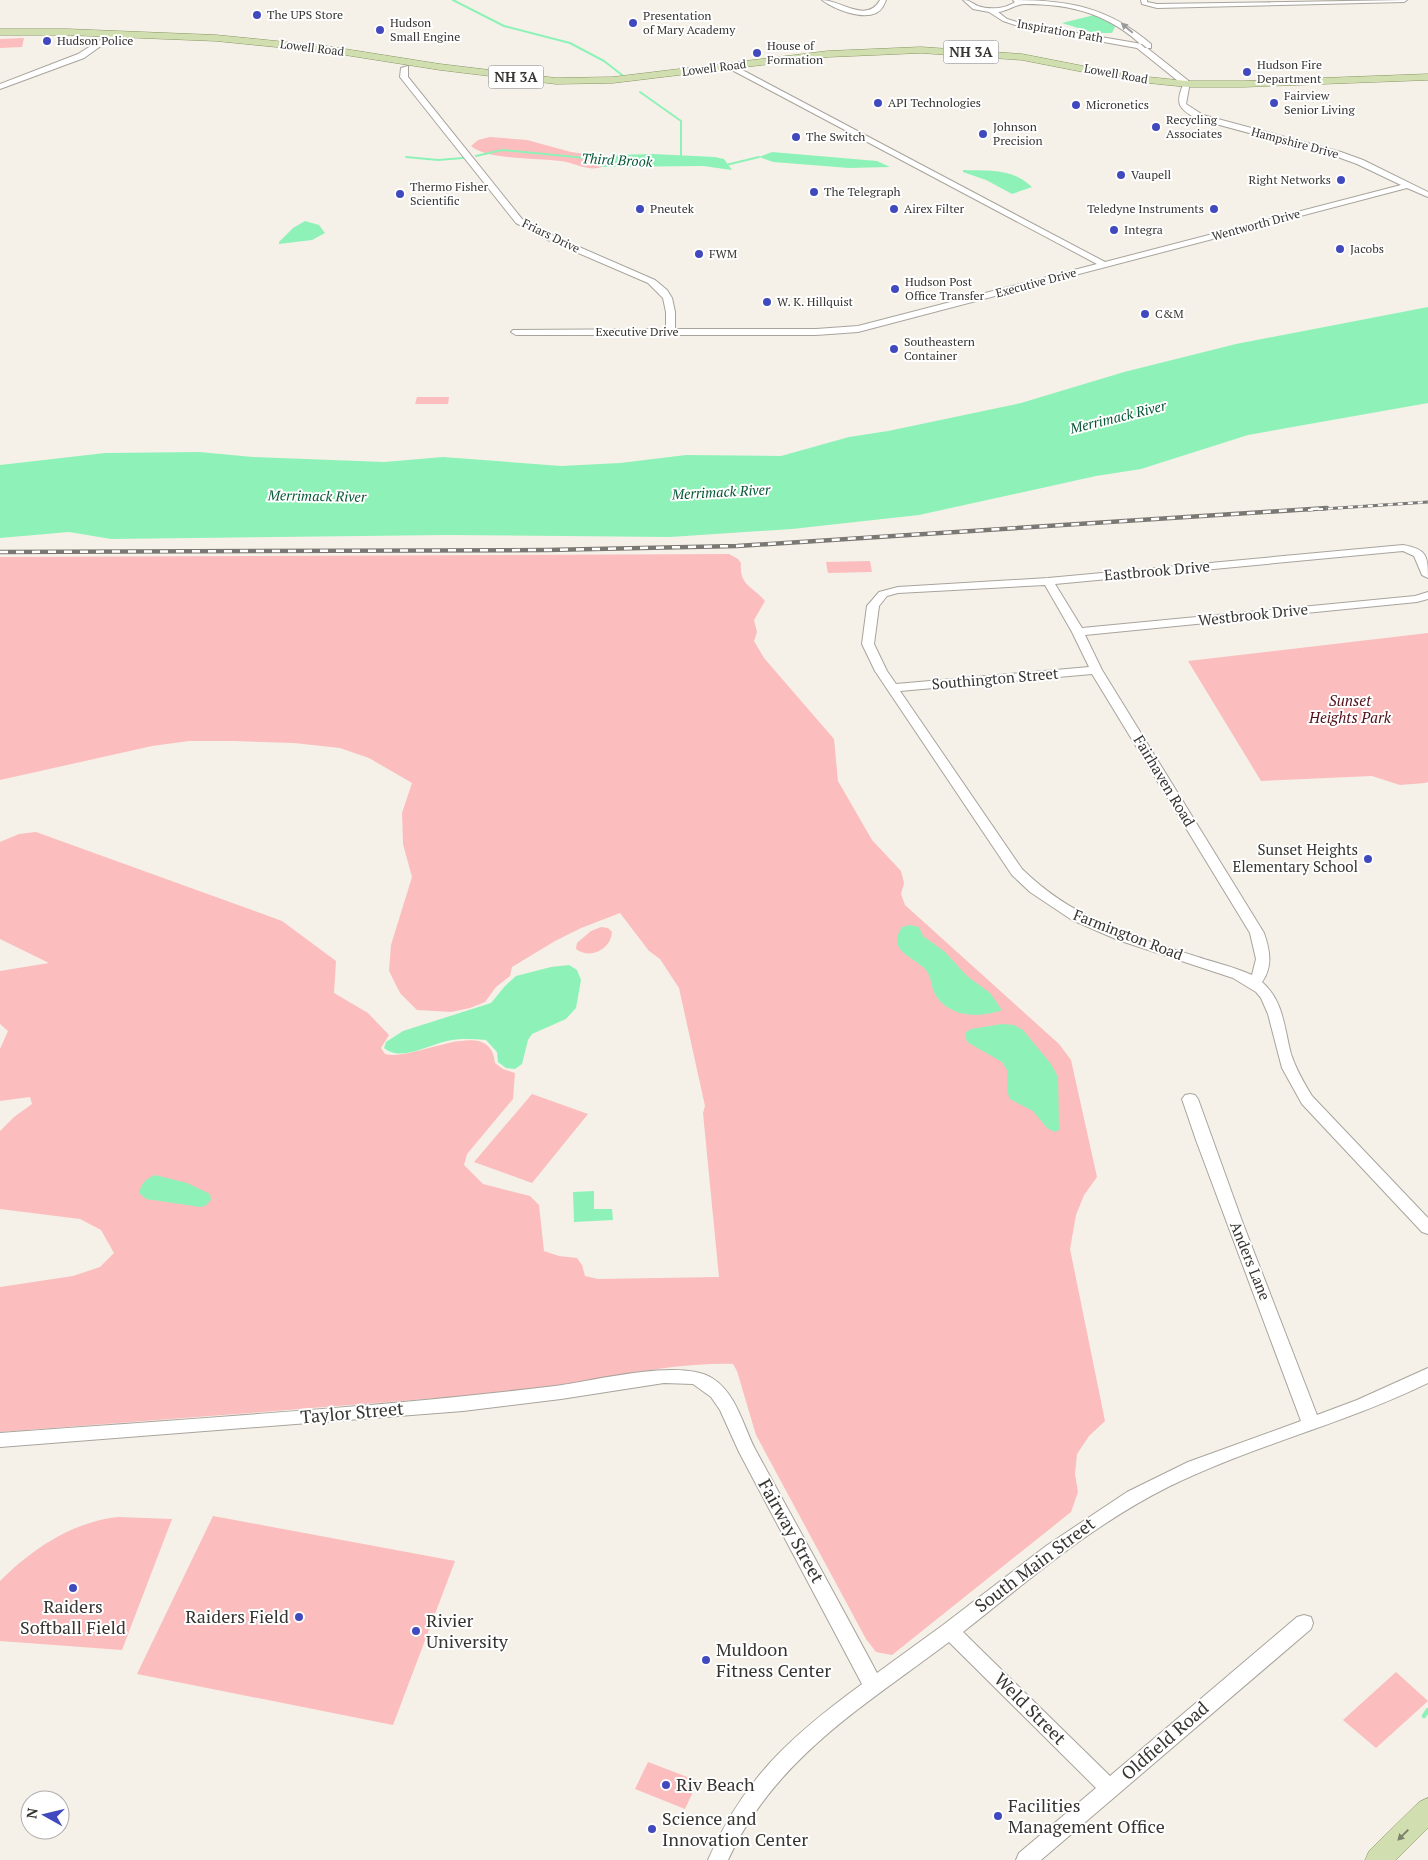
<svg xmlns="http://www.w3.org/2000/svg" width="1428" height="1860" font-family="'PT Serif',serif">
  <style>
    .green { fill: #fbbdbd }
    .water { fill: #8ef2b8 }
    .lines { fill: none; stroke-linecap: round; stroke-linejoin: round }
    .stream-far1 { stroke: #8ef2b8; stroke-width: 2 }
    .stream { stroke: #8ef2b8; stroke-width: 4.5 }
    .minor-casing { stroke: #a8a49c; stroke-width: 2 }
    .major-casing { stroke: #879562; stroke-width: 1 }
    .minor { fill: #fff; fill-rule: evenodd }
    .major { fill: #d1dfb0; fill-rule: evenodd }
    .rail-far1-casing { stroke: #7b7873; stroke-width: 3 }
    .rail-casing { stroke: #7b7873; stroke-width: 4.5 }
    .rail-far1 { stroke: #fff; stroke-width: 2; stroke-dasharray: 5; stroke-linecap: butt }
    .rail { stroke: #fff; stroke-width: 2.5; stroke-dasharray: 8; stroke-linecap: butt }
    .oneway { fill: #9b9a98 }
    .oneway2 { fill: #7c826b }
    .poi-dot { fill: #4049be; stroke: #fff; stroke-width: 2 }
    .labels { text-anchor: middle; stroke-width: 4; stroke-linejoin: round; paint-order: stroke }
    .far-poi-label { font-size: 12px; fill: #373532; stroke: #fff; text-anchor: start }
    .far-street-label { font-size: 12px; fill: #373532; stroke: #fff }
    .shield { fill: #fff; stroke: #737270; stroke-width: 1 }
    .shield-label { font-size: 14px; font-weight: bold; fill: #373532 }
    .far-water-label { font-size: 14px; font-style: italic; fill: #065734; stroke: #fff }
    .street-label { font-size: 15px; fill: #373532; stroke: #fff }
    .park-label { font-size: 15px; font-style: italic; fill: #51121a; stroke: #fff }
    .poi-label { font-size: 15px; fill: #373532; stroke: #fff; text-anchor: end }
    .near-street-label { font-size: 18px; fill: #373532; stroke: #fff }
    .near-poi-label { font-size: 18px; fill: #373532; stroke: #fff; text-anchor: start }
  </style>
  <rect width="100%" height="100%" fill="#f5f1e8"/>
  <g class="green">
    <polygon points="24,38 22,47 0,48 0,39"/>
    <path d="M490,137L527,140L571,152L605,157L601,167C587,172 574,162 560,161C540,158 486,160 471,146L478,140Z"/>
    <polygon points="417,397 449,397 448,404 415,404"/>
    <path d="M729,554L738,559L741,563C739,586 753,586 765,601L754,620L757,632L754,641L764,658L834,739L838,781L872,840L901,871L904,883L901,894L905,905L1059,1044L1071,1060L1097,1177L1084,1195L1076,1215L1070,1249L1105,1421L1089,1436L1077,1454L1075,1474L1078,1492L1071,1512L892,1655L876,1652L866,1639L756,1435L737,1371L733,1364C661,1362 591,1384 520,1391C346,1406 173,1419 0,1432V1287L73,1276L100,1267L114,1253L101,1230L80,1219L0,1209V1131L14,1117L32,1104L30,1097L0,1101V1049L8,1031L0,1024V971L49,963L0,939V842L19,834L36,832L282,921L336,961L334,993L368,1013L389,1035L381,1048L385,1054C415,1062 491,1013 495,1063L503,1069L515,1073L513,1099L467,1154L464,1165L483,1184L530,1196L539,1205L544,1251L559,1256L577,1258L582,1265L585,1276L598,1279L719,1277L703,1113L705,1106L679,988L660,959L649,951L620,913L581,928L555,941L512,967L510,976L496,987L485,1002L470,1008L451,1012L417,1010L400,993L389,971L391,945L412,877L403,844L402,813L412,783L369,758L340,748L294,743L233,741H189L152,746L0,780V557Z"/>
    <polygon points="870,561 872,572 828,573 826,562"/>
    <polygon points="1428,633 1428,782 1425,783 1400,785 1372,776 1261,781 1188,661"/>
    <path d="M601,927L608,928L612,932C611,949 590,960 576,949L577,943L591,931Z"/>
    <polygon points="532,1094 588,1114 532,1183 474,1162"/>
    <polygon points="213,1516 455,1561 393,1725 137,1674"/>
    <path d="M118,1517L172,1519L122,1650L0,1641V1581C32,1549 72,1522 118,1517Z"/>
    <polygon points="1396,1672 1428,1701 1376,1748 1343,1720"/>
    <polygon points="648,1762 698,1781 685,1809 635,1789"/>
  </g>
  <g class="water">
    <path d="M1094,15C1102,15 1112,19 1115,27L1112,33H1094L1062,23Z"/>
    <polygon points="772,152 877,161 890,167 849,168 773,162 759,157"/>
    <polygon points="653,154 715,157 724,159 732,170 703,166 601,167 605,157 614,155"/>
    <path d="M963,170C988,171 1013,168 1032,187L1012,194L986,180L963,172Z"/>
    <polygon points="305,221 319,225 325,233 312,240 279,244 279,242 293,228"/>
    <polygon points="1428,307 1428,403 1248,435 1141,469 1096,476 919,515 792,529 670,537 447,535 111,539 69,532 0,538 0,465 105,453 199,452 253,457 384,462 443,457 561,466 620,463 686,455 781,456 849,437 888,431 1021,403 1124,372 1236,344"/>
    <path d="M910,925L919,927L923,936L945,952L967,976L990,993L1002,1010C979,1019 946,1017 934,992C931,985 931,976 926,970C914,956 886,952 902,927Z"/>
    <path d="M569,965L577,970L581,980L576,1008L566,1019L532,1034L528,1040L522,1064L515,1069L506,1068L498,1062L497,1052L486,1040C473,1039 460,1038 447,1041C428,1045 401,1062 384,1048L386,1042L403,1031L491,1003L505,986L516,976L551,967Z"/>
    <polygon points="1002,1024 1014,1025 1023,1030 1051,1064 1058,1077 1059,1130 1055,1132 1047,1128 1033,1111 1010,1099 1007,1091 1007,1070 1002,1062 967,1042 965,1033 971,1029"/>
    <path d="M155,1175L187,1183L210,1194L211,1200L205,1206L200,1207L146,1199L139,1193C142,1182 146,1179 155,1175Z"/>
    <polygon points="594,1191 594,1209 612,1209 613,1220 574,1222 573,1192"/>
  </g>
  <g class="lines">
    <g class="stream-far1">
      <polyline points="453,0 504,26 570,43 604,61 622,75"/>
      <polyline points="640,92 681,121 681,155"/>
      <polyline points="476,156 502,150 607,160"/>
      <polyline points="406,157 438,160 463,158"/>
      <polyline points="726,165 759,157"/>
    </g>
    <polyline class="stream" points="1424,1716 1428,1710"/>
    <g class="minor-casing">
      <g id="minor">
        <path d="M822,0C840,0 867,24 880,0H886C884,5 882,10 876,13C861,20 834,9 822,0Z"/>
        <path d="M963,0C970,0 971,3 978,6C989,10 1005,9 1015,2L1013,0C1068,0 1108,7 1151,44V48H1145C1109,14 1073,4 1024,4C1017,4 1007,11 998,12L1007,19L1024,24L1142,44L1190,82L1186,104L1203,115L1341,152L1363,160L1428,192V197L1407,188L858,332L816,335H516L511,332L513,330L666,329V312L663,298L648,283L548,240L516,223L400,77L401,68L408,66V77L522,219L554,236L655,280L667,290L672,298L675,312V329H816L858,326L1097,264L728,68L727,66L731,64L1105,262L1401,185L1357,164L1335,156L1197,119C1179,109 1175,104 1183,85L1137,48L1021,27L1003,21L989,12L973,9Z"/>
        <polygon points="1141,0 1147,0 1147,2 1157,4 1407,0 1404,2 1157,8 1142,4"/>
        <polygon points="113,32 119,33 84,58 0,89 0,84 78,54"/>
        <path d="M1403,545C1427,549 1428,556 1428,578L1422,575L1414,556L1403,551L1055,584L1082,628L1415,596L1428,592V599L1417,602L1085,635L1102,670L1264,933C1270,951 1273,966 1262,982C1284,1001 1284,1028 1291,1054C1296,1069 1304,1083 1312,1096L1428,1218V1234L1422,1232L1302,1104L1282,1068L1268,1014L1261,998L1256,992L1233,978L1118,940L1072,920L1030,892L1012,875L875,671L862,644L867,606L879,592L898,587L1048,578ZM1045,585L1072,632L1089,667L896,684L887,671L874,644L879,606L887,596L898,593ZM1092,674L1250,933L1256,959L1252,975C1234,967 1216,963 1198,957C1131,936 1073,919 1022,869L900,691Z"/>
        <path d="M1190,1094L1195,1095L1198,1099L1242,1221L1317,1415L1357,1400L1428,1368V1383C1344,1424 1251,1446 1168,1487C1092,1525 1029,1580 963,1632L1110,1776L1297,1617L1304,1615L1311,1617L1313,1623L1311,1629L1041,1860H1016L1019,1853L1096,1788L949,1642C864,1706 774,1759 728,1860H708C744,1778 791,1736 862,1684L739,1452L720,1410L711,1397L693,1384L664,1383L561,1399L463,1411L0,1447V1433C185,1419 371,1408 555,1386C594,1381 680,1358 712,1378C736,1393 743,1425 755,1449C796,1524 837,1598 877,1673L943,1625L1046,1546L1127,1492L1188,1462L1301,1421L1196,1140L1182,1099L1185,1095Z"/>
      </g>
    </g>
    <g class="major-casing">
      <g id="major">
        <polygon points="0,29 67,29 216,35 326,46 440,64 556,78 613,77 828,51 921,47 1022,54 1129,75 1187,81 1243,81 1428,74 1428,80 1243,87 1187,87 1129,81 1022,60 921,53 828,57 613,83 556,84 440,70 326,52 216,41 67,35 0,35"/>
        <polygon points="1428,1798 1428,1828 1396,1860 1365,1860 1369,1851 1419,1802"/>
      </g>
    </g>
    <use href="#minor" class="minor"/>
    <use href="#major" class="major"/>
    <g class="rail-far1-casing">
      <polyline id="rail-far1" points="1308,510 1428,502"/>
    </g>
    <g class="rail-casing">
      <polyline id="rail" points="0,552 547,550 737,546 1327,508"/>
    </g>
    <use href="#rail-far1" class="rail-far1"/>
    <use href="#rail" class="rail"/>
  </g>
  <defs><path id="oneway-solid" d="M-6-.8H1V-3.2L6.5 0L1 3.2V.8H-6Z" transform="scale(1.25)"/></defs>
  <use class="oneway" href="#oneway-solid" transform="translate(1127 28) rotate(-140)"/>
  <use class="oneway2" href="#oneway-solid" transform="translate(1403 1835) rotate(135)"/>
  <g class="poi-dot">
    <circle cx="257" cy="15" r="5"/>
    <circle cx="633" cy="23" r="5"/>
    <circle cx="380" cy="30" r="5"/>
    <circle cx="47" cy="41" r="5"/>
    <circle cx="757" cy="53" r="5"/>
    <circle cx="1247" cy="72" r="5"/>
    <circle cx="878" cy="103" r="5"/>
    <circle cx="1274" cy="103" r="5"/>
    <circle cx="1076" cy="105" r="5"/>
    <circle cx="1156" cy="127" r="5"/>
    <circle cx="983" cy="134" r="5"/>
    <circle cx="796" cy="137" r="5"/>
    <circle cx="1121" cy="175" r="5"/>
    <circle cx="1341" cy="180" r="5"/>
    <circle cx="814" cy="192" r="5"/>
    <circle cx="400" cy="194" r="5"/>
    <circle cx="640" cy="209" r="5"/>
    <circle cx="894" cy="209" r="5"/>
    <circle cx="1214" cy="209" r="5"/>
    <circle cx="1114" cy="230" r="5"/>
    <circle cx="1340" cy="249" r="5"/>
    <circle cx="699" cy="254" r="5"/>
    <circle cx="895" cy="289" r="5"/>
    <circle cx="767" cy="302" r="5"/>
    <circle cx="1145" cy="314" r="5"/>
    <circle cx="894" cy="349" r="5"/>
    <circle cx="1368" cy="859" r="5"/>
    <circle cx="73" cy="1588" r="5"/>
    <circle cx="299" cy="1617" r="5"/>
    <circle cx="416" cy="1631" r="5"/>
    <circle cx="706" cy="1660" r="5"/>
    <circle cx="666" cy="1785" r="5"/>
    <circle cx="998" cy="1816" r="5"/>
    <circle cx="652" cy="1829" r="5"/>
  </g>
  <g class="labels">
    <g class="far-poi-label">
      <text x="267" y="19">The UPS Store</text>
      <text x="643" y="20">Presentation<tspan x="643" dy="14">of Mary Academy</tspan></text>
      <text x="390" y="27">Hudson<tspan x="390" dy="14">Small Engine</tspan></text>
      <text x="57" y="45">Hudson Police</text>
      <text x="767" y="50">House of<tspan x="767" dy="14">Formation</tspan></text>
      <text x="1257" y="69">Hudson Fire<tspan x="1257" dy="14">Department</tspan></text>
      <text x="1284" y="100">Fairview<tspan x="1284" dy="14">Senior Living</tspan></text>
      <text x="888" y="107">API Technologies</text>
      <text x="1086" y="109">Micronetics</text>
      <text x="1166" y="124">Recycling<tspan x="1166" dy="14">Associates</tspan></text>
      <text x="993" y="131">Johnson<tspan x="993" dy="14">Precision</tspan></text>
      <text x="806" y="141">The Switch</text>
      <text x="1131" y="179">Vaupell</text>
      <text x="1331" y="184" text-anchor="end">Right Networks</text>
      <text x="410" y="191">Thermo Fisher<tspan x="410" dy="14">Scientific</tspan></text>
      <text x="824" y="196">The Telegraph</text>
      <text x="650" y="213">Pneutek</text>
      <text x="904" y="213">Airex Filter</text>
      <text x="1204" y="213" text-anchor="end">Teledyne Instruments</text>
      <text x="1124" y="234">Integra</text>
      <text x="1350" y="253">Jacobs</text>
      <text x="709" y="258">FWM</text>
      <text x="905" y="286">Hudson Post<tspan x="905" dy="14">Office Transfer</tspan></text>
      <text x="777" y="306">W. K. Hillquist</text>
      <text x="1155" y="318">C&amp;M</text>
      <text x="904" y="346">Southeastern<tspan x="904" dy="14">Container</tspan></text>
    </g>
    <g class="far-street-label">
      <text transform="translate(1060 31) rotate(10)" y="4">Inspiration Path</text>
      <text transform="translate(312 48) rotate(7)" y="4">Lowell Road</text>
      <text transform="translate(714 68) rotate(-7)" y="4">Lowell Road</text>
      <text transform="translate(1116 74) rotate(10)" y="4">Lowell Road</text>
      <text transform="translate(1295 143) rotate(15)" y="4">Hampshire Drive</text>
      <text transform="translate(1256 225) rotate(-15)" y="4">Wentworth Drive</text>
      <text transform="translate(551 236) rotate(26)" y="4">Friars Drive</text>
      <text transform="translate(1036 283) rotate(-15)" y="4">Executive Drive</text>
      <text x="637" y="336">Executive Drive</text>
    </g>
    <g class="shield">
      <rect x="943.5" y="40.5" width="55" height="23" rx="4"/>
      <rect x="488.5" y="65.5" width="55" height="23" rx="4"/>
    </g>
    <g class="shield-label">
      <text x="971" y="57">NH 3A</text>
      <text x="516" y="82">NH 3A</text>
    </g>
    <g class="far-water-label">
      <text transform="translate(617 160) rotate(3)" y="5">Third Brook</text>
      <text transform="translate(1118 417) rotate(-14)" y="5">Merrimack River</text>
      <text transform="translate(721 492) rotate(-3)" y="5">Merrimack River</text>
      <text transform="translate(317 496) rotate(1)" y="5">Merrimack River</text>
    </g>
    <g class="street-label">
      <text transform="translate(1157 571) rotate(-5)" y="5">Eastbrook Drive</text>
      <text transform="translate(1253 615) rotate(-6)" y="5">Westbrook Drive</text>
      <text transform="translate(995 679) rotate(-5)" y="5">Southington Street</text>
      <text transform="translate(1164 781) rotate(59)" y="5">Fairhaven Road</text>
      <text transform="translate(1128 935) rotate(21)" y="5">Farmington Road</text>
      <text transform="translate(1250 1261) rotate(68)" y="5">Anders Lane</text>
    </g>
    <g class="park-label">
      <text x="1350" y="706">Sunset<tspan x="1350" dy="17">Heights Park</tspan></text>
    </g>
    <g class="poi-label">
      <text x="1358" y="855">Sunset Heights<tspan x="1358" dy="17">Elementary School</tspan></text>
    </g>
    <g class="near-street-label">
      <text transform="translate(352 1413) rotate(-5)" y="6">Taylor Street</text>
      <text transform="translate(791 1531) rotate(61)" y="6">Fairway Street</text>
      <text transform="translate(1035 1565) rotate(-37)" y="6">South Main Street</text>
      <text transform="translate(1030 1709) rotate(45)" y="6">Weld Street</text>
      <text transform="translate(1165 1741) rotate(-41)" y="6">Oldfield Road</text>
    </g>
    <g class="near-poi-label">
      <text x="73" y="1613" text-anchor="middle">Raiders<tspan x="73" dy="21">Softball Field</tspan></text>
      <text x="289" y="1623" text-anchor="end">Raiders Field</text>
      <text x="426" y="1627">Rivier<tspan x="426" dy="21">University</tspan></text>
      <text x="716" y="1656">Muldoon<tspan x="716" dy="21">Fitness Center</tspan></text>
      <text x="676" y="1791">Riv Beach</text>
      <text x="1008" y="1812">Facilities<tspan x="1008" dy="21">Management Office</tspan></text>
      <text x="662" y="1825">Science and<tspan x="662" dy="21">Innovation Center</tspan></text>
    </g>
  </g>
  <g transform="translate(45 1815) rotate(278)"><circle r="24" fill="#ffffff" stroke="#afaead"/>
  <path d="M0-4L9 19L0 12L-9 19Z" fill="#4049be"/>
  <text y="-8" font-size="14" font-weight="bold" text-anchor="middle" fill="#373532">N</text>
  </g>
</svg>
